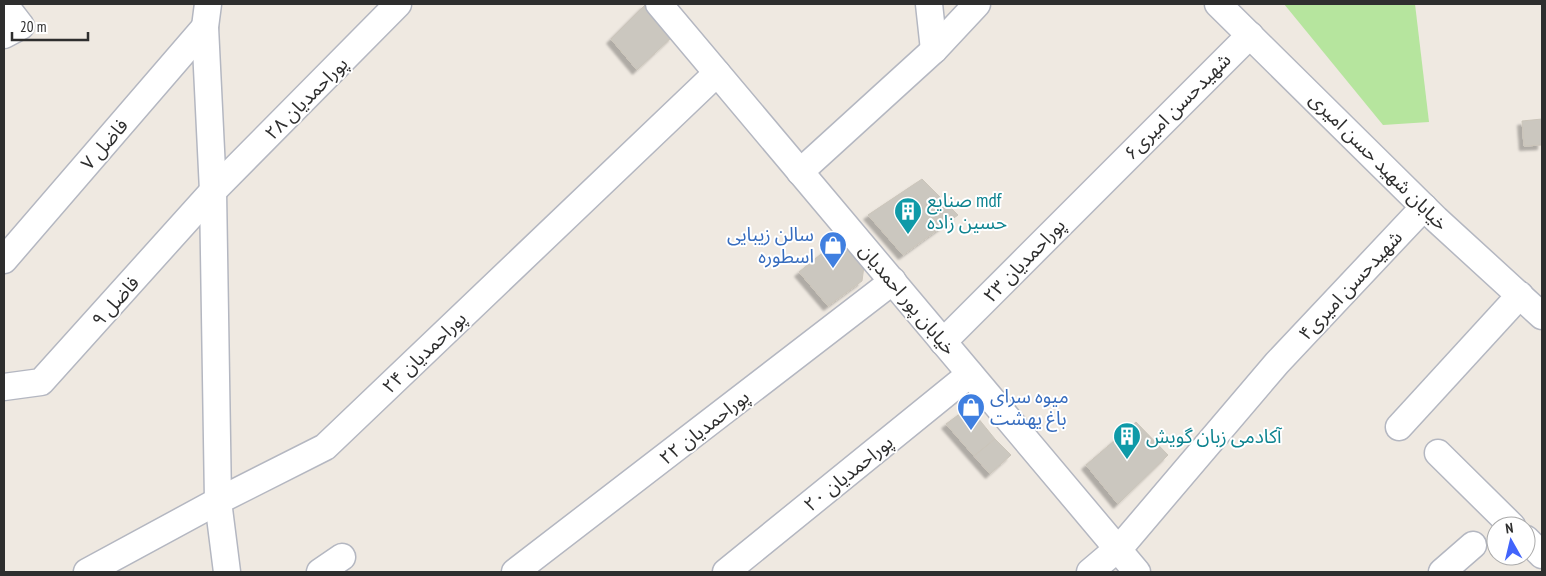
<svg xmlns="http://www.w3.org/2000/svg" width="1546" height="576" font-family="'PT Sans Narrow','Noto Sans Arabic',sans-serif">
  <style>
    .green { fill: #b6e59e }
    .building { fill: #cbc7bf; stroke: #cbc5ba; filter: url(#shadow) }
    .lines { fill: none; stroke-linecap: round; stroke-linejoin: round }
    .minor-casing { stroke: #b4b7c1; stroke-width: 29 }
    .minor { stroke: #fff; stroke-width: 26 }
    .labels { text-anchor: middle; stroke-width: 4; stroke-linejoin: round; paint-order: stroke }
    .street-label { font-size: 19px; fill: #2e2e2e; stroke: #fff }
    .culture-label { font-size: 19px; fill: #0d838f; stroke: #fff; text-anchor: start }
    .shop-label { font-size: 19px; fill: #366cbe; stroke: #fff; text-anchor: end }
  </style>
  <defs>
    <filter id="shadow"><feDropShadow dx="-4.5" dy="4.5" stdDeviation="1" flood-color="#0004"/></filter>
  </defs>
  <rect width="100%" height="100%" fill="#efe9e1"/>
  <polygon class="green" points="1284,4 1415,4 1429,122 1383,125"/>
  <g class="building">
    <polygon points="646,4 673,36 637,70 611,39"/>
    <polygon points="1542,119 1542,145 1524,146 1522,121"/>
    <polygon points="922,179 958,215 903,255 868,215"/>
    <polygon points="842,237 864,266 862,281 828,306 799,272"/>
    <polygon points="969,407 995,439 974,456 946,424"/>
    <polygon points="1136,422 1168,455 1118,504 1086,465"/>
    <polygon points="995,439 1011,455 990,474 974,456"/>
  </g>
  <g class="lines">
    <g class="minor-casing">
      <g id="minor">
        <polyline points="4,4 21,26 4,35"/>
        <polyline points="208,4 205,27 213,191 218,501 227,572"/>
        <polyline points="659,4 1137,572"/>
        <polyline points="929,4 934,50"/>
        <polyline points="1218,4 1436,219 1542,316"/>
        <polyline points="800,172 934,50 977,4"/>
        <polyline points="4,260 205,27"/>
        <polyline points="943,342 1250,35"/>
        <polyline points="4,387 41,382 213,191 398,4"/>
        <polyline points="1399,427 1520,295"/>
        <polyline points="1438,453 1512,526"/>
        <polyline points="1526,539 1542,555"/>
        <polyline points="87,572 218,501 325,447 717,73"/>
        <polyline points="320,572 342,557"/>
        <polyline points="515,572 893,281"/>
        <polyline points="726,572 970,374"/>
        <polyline points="1090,572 1123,544 1277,363 1424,207"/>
        <polyline points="1442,572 1473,545"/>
      </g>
    </g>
    <use href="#minor" class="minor"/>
  </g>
  <defs>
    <g id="building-pin" transform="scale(1.4375)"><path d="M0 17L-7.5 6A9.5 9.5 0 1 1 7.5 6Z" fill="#0f9aa8" stroke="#fff"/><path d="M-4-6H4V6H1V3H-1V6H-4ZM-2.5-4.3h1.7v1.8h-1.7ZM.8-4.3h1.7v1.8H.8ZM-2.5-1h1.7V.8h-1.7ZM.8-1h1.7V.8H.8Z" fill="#fff"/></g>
    <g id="shop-pin" transform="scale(1.4375)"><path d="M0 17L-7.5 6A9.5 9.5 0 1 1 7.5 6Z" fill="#3f7fe0" stroke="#fff"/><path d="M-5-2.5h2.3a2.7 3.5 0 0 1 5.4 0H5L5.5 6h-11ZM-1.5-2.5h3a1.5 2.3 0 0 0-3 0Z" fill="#fff"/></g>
  </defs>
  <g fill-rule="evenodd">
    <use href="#building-pin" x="908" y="211"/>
    <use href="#shop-pin" x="833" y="245"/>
    <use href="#shop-pin" x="971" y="407"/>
    <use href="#building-pin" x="1127" y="436"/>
  </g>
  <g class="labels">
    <g class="street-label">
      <text transform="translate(306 98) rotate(-45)" y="7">پوراحمدیان ۲۸</text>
      <text transform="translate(1177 106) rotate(-45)" y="7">شهیدحسن امیری۶</text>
      <text transform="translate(104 144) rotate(-49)" y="7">فاضل ۷</text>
      <text transform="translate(1379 161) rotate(45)" y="7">خیابان شهید حسن امیری</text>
      <text transform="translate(1024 260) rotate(-46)" y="7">پوراحمدیان ۲۳</text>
      <text transform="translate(1350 285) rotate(-47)" y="7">شهیدحسن امیری۴</text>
      <text transform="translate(908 299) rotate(50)" y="7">خیابان پور احمدیان</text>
      <text transform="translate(115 301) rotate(-48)" y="7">فاضل ۹</text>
      <text transform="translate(424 352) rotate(-44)" y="7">پوراحمدیان ۲۴</text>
      <text transform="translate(704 427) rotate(-38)" y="7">پوراحمدیان ۲۲</text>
      <text transform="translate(848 473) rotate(-39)" y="7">پوراحمدیان ۲۰</text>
    </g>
    <g class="culture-label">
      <text x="927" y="207">صنایع mdf<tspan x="927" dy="22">حسین زاده</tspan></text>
      <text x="1146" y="443">آکادمی زبان گویش</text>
    </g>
    <g class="shop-label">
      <text x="814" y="241">سالن زیبایی<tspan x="814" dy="22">اسطوره</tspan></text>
      <text x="990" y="403" text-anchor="start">میوه سرای<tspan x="990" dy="22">باغ یهشت</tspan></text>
    </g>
  </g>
  <rect width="1546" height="576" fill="none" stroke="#2e2e2e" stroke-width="10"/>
  <g transform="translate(1511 541) rotate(352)"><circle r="24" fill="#ffffff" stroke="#ababab"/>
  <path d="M0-4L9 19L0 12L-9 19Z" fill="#4264fb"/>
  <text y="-8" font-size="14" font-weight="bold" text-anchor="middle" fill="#2e2e2e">N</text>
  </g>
  <path d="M12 32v8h76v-8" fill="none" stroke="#2e2e2e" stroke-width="2.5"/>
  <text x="20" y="32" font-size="15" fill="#2e2e2e" stroke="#ffffff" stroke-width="4" paint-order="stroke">20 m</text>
</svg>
